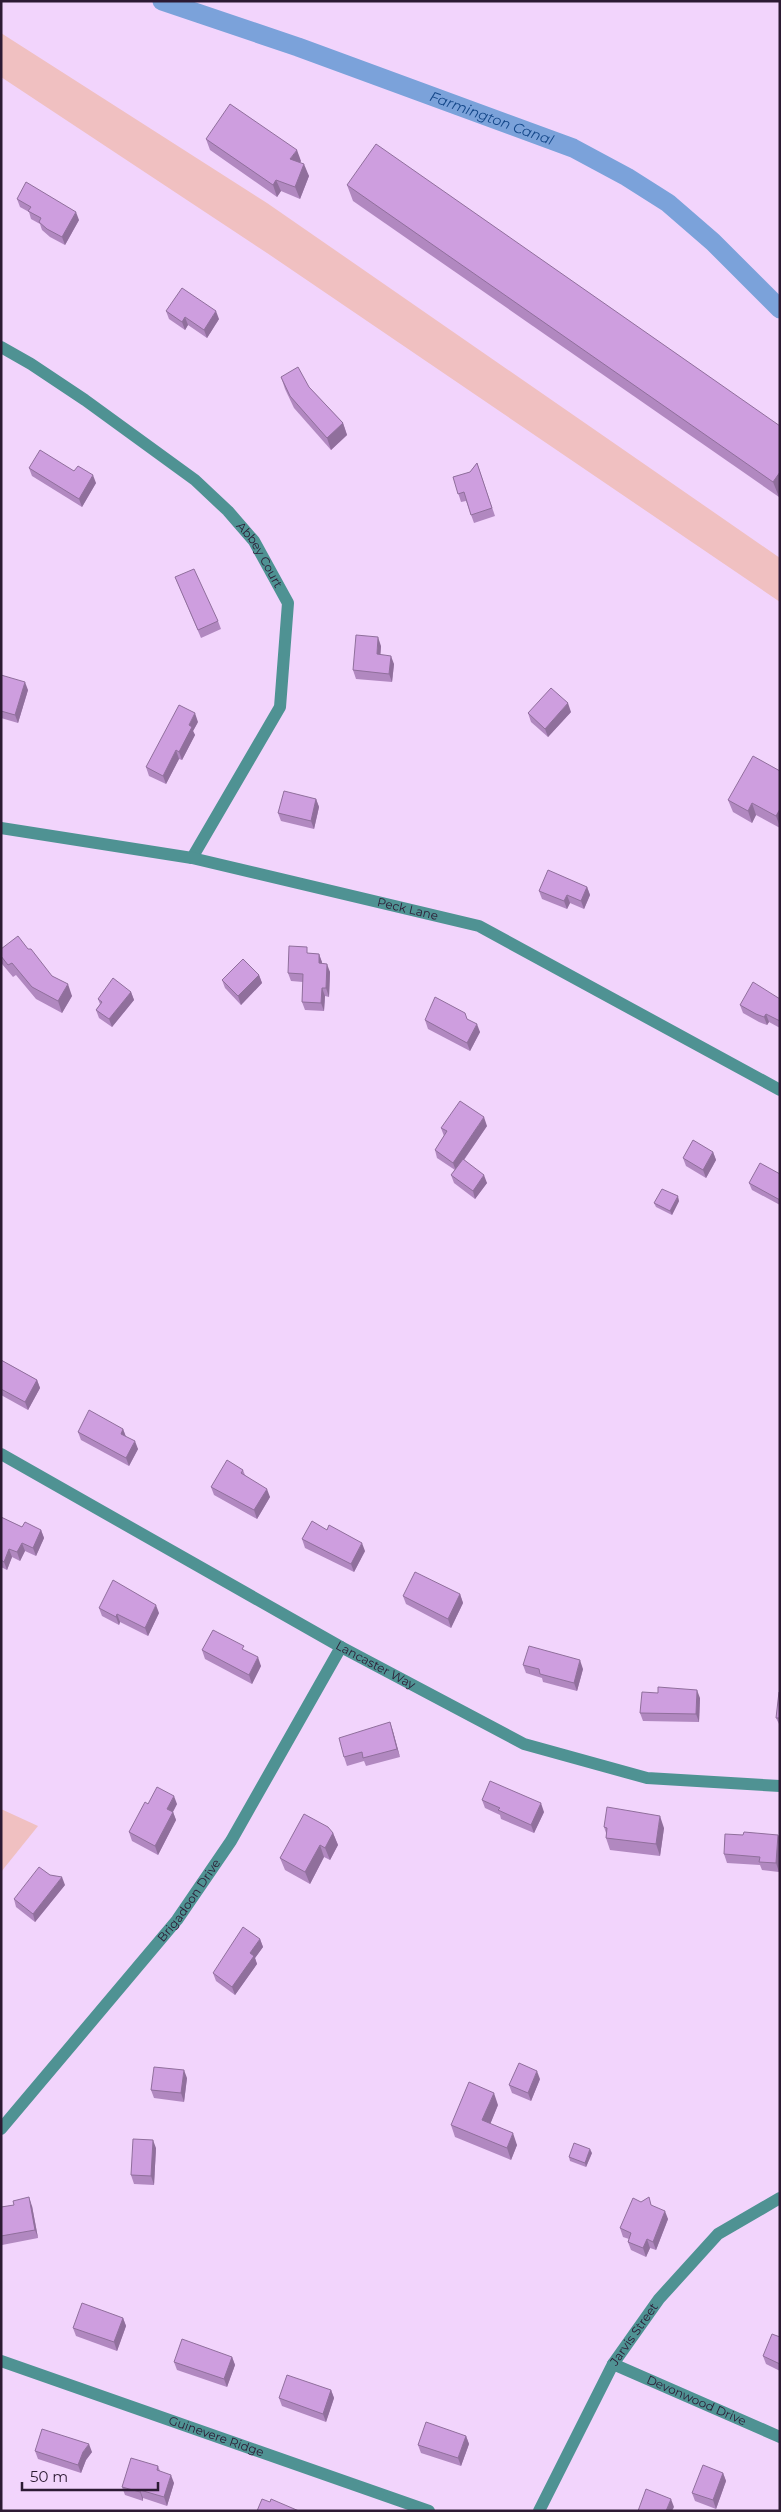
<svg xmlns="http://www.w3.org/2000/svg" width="781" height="2512" font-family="Montserrat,sans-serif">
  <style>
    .green { fill: #f0c0c1 }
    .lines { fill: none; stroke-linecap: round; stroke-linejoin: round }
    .canal { stroke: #7ba2da; stroke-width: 19 }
    .minor { stroke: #4f9293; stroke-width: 12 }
    .wall { fill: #b188c0 }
    .shaded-wall { fill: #906f9c }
    .building { fill: #ce9edf; stroke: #906f9c }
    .labels { text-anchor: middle; stroke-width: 4; stroke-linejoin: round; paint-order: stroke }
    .street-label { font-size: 12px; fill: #2c1a33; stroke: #f2d4fc }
    .water-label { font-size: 14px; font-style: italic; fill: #144789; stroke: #f2d4fc }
  </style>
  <rect width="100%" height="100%" fill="#f2d4fc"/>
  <g class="green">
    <polygon points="1,33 267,203 780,558 780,602 267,253 1,77"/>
    <polygon points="1,1809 38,1826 1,1872"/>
  </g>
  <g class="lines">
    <path class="canal" id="s1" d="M162,1L298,47L573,148L627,177L668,203L713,242L780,309"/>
    <g class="minor">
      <path id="s2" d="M1,347L31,364L85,400L195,480L228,511L254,541L288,603L280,707L192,858"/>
      <path id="s3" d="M1,828L192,858L479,926L780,1090"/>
      <path id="s4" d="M1,1454L341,1647L524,1744L647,1778L780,1786"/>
      <path id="s5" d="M1,2129L177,1920L231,1841L341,1647"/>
      <path id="s6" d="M1,2361L429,2511"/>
      <path id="s7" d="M613,2364L780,2437"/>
      <path id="s8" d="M539,2511L613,2364L659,2299L718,2234L780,2198"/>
    </g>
  </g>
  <g class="wall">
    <polygon points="206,139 301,161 300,163 309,176 300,199 281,191 277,197 210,150"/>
    <polygon points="347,185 780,426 779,497 353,201"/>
    <polygon points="17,199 79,220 65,245 50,237 42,230 40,224 31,219 29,212 20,207"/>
    <polygon points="166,311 219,319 207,338 188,325 185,330 169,319"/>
    <polygon points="281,377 309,387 343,423 347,435 331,450 294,408 285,389"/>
    <polygon points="477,463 495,516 474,523 466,501 461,502 453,477 470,472"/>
    <polygon points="29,468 74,471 96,483 82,507 32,476"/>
    <polygon points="175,577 218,621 221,629 201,638"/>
    <polygon points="381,646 380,655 394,664 392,682 356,679 353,670"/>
    <polygon points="1,675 28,690 18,723 1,718"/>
    <polygon points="571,712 548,737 531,722 528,713"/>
    <polygon points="198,722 193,731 195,735 182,760 179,759 166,784 149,776 146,767"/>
    <polygon points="780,771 780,828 756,815 752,823 733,812 728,800"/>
    <polygon points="316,799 319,807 314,829 281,821 278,813"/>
    <polygon points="587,887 590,895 584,909 570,903 567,909 542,899 539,891"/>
    <polygon points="1,949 52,976 72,996 62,1013 36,999 16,975 13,977 2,964 1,961"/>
    <polygon points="309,953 319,954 322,963 330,972 329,997 325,996 324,1011 305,1010 302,1002 303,982 291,981 288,973"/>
    <polygon points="259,975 262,983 241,1005 225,988 222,980"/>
    <polygon points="131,992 134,1000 112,1027 99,1018 96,1010 100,1004 98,999"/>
    <polygon points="780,999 780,1028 769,1022 767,1025 759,1022 743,1013 740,1005"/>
    <polygon points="467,1019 480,1032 470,1051 428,1029 425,1020"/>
    <polygon points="487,1126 464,1160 487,1183 475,1199 454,1183 451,1175 455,1170 437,1158 435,1150 444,1136 441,1128"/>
    <polygon points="713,1152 716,1160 706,1178 686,1166 683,1158"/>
    <polygon points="780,1174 780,1205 752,1190 749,1183"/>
    <polygon points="679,1201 672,1215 656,1207 654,1203"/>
    <polygon points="1,1360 37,1380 40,1388 28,1410 1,1395"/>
    <polygon points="123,1429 126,1437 138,1449 129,1466 81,1440 78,1432"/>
    <polygon points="243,1470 245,1475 270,1497 257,1519 214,1495 211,1487"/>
    <polygon points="1,1517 22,1527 41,1530 44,1538 36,1556 25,1551 20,1561 12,1557 7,1570 1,1567"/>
    <polygon points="302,1539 365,1551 354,1572 305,1548"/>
    <polygon points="460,1594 463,1603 451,1628 406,1604 403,1596"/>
    <polygon points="99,1608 159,1613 148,1636 120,1622 119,1625 102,1616"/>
    <polygon points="202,1650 246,1651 261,1666 252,1684 205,1659"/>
    <polygon points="523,1665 583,1669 577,1691 543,1682 542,1678 526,1673"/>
    <polygon points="780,1692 780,1726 776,1718"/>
    <polygon points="700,1698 699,1722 643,1721 640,1713"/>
    <polygon points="390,1722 400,1757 366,1766 364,1761 347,1766 344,1757"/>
    <polygon points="482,1800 544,1812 534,1833 501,1819 500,1815 485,1808"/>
    <polygon points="148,1804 177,1804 173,1812 176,1820 158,1855 132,1841 129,1832"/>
    <polygon points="604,1827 664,1828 660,1856 610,1850 606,1838 606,1833"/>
    <polygon points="333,1833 338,1845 330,1860 324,1857 310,1884 285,1870 280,1858"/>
    <polygon points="778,1835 780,1839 779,1872 762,1870 760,1865 727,1863 724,1854"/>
    <polygon points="65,1885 35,1922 16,1907 14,1899"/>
    <polygon points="260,1939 263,1947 255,1958 257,1964 235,1995 216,1981 213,1973"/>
    <polygon points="187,2078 184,2102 154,2098 151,2090"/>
    <polygon points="540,2079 531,2101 512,2093 509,2085"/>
    <polygon points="498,2105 490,2124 517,2145 511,2160 455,2137 451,2125"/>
    <polygon points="156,2148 154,2185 134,2184 131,2175"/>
    <polygon points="592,2153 586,2167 570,2161 569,2157"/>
    <polygon points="14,2205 32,2206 38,2238 2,2245 1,2243 1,2207"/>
    <polygon points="652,2206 668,2219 656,2250 650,2248 646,2257 631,2250 628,2242 629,2239 623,2237 620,2228"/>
    <polygon points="123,2318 126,2326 117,2351 76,2336 73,2328"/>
    <polygon points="780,2337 780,2371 766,2364 763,2356"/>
    <polygon points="232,2357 235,2365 227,2387 177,2370 174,2362"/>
    <polygon points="331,2390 334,2398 326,2422 282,2406 279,2398"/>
    <polygon points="466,2436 469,2444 461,2466 421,2453 418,2445"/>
    <polygon points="35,2451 92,2452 86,2460 81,2473 38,2459"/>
    <polygon points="158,2466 160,2471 174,2483 167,2506 143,2498 143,2501 125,2495 122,2487"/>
    <polygon points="723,2473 726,2481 716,2509 695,2501 692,2493"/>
  </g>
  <g class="shaded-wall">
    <polygon points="297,150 301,161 295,170 290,159"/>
    <polygon points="304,164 309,176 300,199 295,187"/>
    <polygon points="276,180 281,191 277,197 273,185"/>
    <polygon points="76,212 79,220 65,245 62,237"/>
    <polygon points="216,311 219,319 207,338 204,330"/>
    <polygon points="185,317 188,325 185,330 182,322"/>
    <polygon points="343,423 347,435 331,450 327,438"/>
    <polygon points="780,472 780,496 779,497 773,482"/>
    <polygon points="93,475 96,483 82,507 79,499"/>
    <polygon points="378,637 381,646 380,663 377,654"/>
    <polygon points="391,656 394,664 392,682 389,674"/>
    <polygon points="25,682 28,690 18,723 15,715"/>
    <polygon points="568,703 571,712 548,737 545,729"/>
    <polygon points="195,713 198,722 193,731 195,735 182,760 179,752 189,725"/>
    <polygon points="176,750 179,759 166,784 163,776"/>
    <polygon points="316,799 319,807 314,829 311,821"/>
    <polygon points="752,803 756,815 752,823 748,811"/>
    <polygon points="780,809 780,827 776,816"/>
    <polygon points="587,887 590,895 584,909 581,901"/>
    <polygon points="567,895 570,903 567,909 564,901"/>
    <polygon points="319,954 322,962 322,972 319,963"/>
    <polygon points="327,964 330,972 329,997 326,988"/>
    <polygon points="259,975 262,983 241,1005 238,996"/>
    <polygon points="68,984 72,996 62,1013 58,1001"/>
    <polygon points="322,988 325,996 324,1011 321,1003"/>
    <polygon points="131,992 134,1000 112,1027 109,1019"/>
    <polygon points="766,1014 769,1022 767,1025 764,1017"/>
    <polygon points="477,1024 480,1032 470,1051 467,1043"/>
    <polygon points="484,1117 487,1126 456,1171 453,1163"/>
    <polygon points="713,1152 716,1160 706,1178 703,1170"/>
    <polygon points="484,1175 487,1183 475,1199 473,1191"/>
    <polygon points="678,1196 679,1201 672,1215 670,1211"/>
    <polygon points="37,1380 40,1388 28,1410 25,1402"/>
    <polygon points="123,1429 126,1437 121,1434"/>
    <polygon points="135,1441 138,1449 129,1466 126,1458"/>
    <polygon points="267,1489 270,1497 257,1519 254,1510"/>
    <polygon points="41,1530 44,1538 36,1556 33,1548"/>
    <polygon points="22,1543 25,1551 20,1561 17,1552"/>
    <polygon points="362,1543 365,1551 354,1572 351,1564"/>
    <polygon points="9,1549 12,1557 7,1570 4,1562"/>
    <polygon points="460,1594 463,1603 451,1628 448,1619"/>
    <polygon points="156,1605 159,1613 148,1636 145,1628"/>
    <polygon points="117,1614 120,1622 119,1625 116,1617"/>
    <polygon points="258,1657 261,1666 252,1684 249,1675"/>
    <polygon points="580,1660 583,1669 577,1691 574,1683"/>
    <polygon points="697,1690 700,1698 699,1722 696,1714"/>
    <polygon points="390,1722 393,1731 400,1757 397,1749"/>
    <polygon points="174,1796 177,1804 170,1817 167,1809"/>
    <polygon points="541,1803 544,1812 534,1833 531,1825"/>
    <polygon points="173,1812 176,1820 158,1855 155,1846"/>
    <polygon points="660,1816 664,1828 660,1856 656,1844"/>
    <polygon points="333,1833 338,1845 330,1860 325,1848"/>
    <polygon points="778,1835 780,1839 779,1872 776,1863"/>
    <polygon points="320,1845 324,1857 310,1884 305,1872"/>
    <polygon points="62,1877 65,1885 35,1922 33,1914"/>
    <polygon points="260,1939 263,1947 255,1958 257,1964 235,1995 232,1987 250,1953"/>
    <polygon points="184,2070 187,2078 184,2102 181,2093"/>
    <polygon points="537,2071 540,2079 531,2101 528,2093"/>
    <polygon points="494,2093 498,2105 487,2132 482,2120"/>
    <polygon points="513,2133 517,2145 511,2160 507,2148"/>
    <polygon points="153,2140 156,2148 154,2185 151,2176"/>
    <polygon points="590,2149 592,2153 586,2167 585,2163"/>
    <polygon points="29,2197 32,2206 38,2238 35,2230"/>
    <polygon points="665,2211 668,2219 656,2250 653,2242"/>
    <polygon points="647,2239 650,2248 646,2257 643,2248"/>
    <polygon points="123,2318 126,2326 117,2351 114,2342"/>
    <polygon points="232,2357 235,2365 227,2387 224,2379"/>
    <polygon points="331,2390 334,2398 326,2422 323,2414"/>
    <polygon points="466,2436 469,2444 461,2466 458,2458"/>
    <polygon points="89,2444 92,2452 86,2460 81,2473 78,2465 83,2452"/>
    <polygon points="723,2473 726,2481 716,2509 713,2500"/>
    <polygon points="171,2475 174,2483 167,2506 164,2497"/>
    <polygon points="140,2490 143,2498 143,2501 140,2492"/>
    <polygon points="671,2499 674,2507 672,2511 666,2511"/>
  </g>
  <g class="building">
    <polygon points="230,104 297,150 290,159 304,164 295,187 276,180 273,185 206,139"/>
    <polygon points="376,144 780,426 780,472 773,482 347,185"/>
    <polygon points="26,182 76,212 62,237 47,229 39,222 41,218 28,211 31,207 17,199"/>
    <polygon points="182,288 216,311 204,330 185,317 182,322 166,311"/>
    <polygon points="298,367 309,387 343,423 327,438 290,396 281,377"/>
    <polygon points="40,450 74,471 78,466 93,475 79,499 29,468"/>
    <polygon points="477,463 492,508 471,515 464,492 458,494 453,477 470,472"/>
    <polygon points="194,569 218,621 198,630 175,577"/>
    <polygon points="356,635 378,637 377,654 391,656 389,674 353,670"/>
    <polygon points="1,675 25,682 15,715 1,711"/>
    <polygon points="551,688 568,703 545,729 528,713"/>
    <polygon points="179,705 195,713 189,725 192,727 179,752 176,750 163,776 146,767"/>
    <polygon points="753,756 780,771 780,809 776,816 752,803 748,811 728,800"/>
    <polygon points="284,791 316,799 311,821 278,813"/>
    <polygon points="548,870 587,887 581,901 567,895 564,901 539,891"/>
    <polygon points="18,936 28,949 31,949 52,976 68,984 58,1001 32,987 12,963 8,965 1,956 1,949"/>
    <polygon points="289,946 307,947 307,953 319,954 319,963 327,964 326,988 322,988 321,1003 302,1002 303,974 288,973"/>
    <polygon points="243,959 259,975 238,996 222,980"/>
    <polygon points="113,978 131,992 109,1019 96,1010 102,1002 98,999"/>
    <polygon points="753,982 780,999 780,1021 766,1014 764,1017 756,1014 740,1005"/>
    <polygon points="435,997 465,1013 467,1019 477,1024 467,1043 425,1020"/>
    <polygon points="460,1101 484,1117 453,1163 435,1150 447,1131 441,1128"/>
    <polygon points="693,1140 713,1152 703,1170 683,1158"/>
    <polygon points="463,1159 484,1175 473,1191 451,1175"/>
    <polygon points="760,1163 780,1174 780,1200 749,1183"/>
    <polygon points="662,1189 678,1196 670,1211 654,1203"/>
    <polygon points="1,1360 37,1380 25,1402 1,1389"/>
    <polygon points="89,1410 123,1429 121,1434 135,1441 126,1458 78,1432"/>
    <polygon points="227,1460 243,1470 241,1473 267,1489 254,1510 211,1487"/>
    <polygon points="1,1517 22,1527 25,1522 41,1530 33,1548 22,1543 17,1552 9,1549 4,1562 1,1560"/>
    <polygon points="312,1521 327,1530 329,1525 362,1543 351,1564 302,1539"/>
    <polygon points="415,1572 460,1594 448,1619 403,1596"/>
    <polygon points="113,1580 156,1605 145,1628 117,1614 116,1617 99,1608"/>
    <polygon points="213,1630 244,1646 242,1649 258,1657 249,1675 202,1650"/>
    <polygon points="529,1646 580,1660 574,1683 540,1674 539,1669 523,1665"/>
    <polygon points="658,1687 697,1690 696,1714 640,1713 642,1692 658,1693"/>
    <polygon points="779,1692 780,1692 780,1718 776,1718"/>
    <polygon points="390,1722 397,1749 363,1758 362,1752 344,1757 339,1738"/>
    <polygon points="490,1781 541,1803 531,1825 498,1810 500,1808 482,1800"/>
    <polygon points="157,1787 174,1796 167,1809 173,1812 155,1846 129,1832 145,1802 148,1804"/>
    <polygon points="607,1807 660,1816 656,1844 606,1838 607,1828 604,1827"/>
    <polygon points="304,1814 328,1827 333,1833 325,1848 320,1845 305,1872 280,1858"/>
    <polygon points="744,1832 778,1835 776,1863 759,1862 760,1857 724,1854 725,1834 743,1835"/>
    <polygon points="39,1867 50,1875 62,1877 33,1914 14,1899"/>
    <polygon points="243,1927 260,1939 250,1953 254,1956 232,1987 213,1973"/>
    <polygon points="519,2063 537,2071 528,2093 509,2085"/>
    <polygon points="154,2067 184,2070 181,2093 151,2090"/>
    <polygon points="469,2082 494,2093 482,2120 513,2133 507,2148 451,2125"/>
    <polygon points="133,2139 153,2140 151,2176 131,2175"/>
    <polygon points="574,2143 590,2149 585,2163 569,2157"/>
    <polygon points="29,2197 35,2230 1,2236 1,2207 14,2205 13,2201"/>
    <polygon points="649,2197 651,2205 665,2211 653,2242 647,2239 643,2248 628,2242 631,2233 620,2228 633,2198 641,2202"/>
    <polygon points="82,2303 123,2318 114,2342 73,2328"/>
    <polygon points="772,2334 780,2337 780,2364 763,2356"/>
    <polygon points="182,2339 232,2357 224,2379 174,2362"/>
    <polygon points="287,2375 331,2390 323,2414 279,2398"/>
    <polygon points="426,2422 466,2436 458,2458 418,2445"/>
    <polygon points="42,2429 89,2444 83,2452 78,2465 35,2451"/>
    <polygon points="131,2458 158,2466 157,2470 171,2475 164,2497 140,2490 140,2492 122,2487"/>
    <polygon points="703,2465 723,2473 713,2500 692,2493"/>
    <polygon points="646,2489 671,2499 666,2511 638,2511"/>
    <polygon points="262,2499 270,2502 271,2499 299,2511 257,2511"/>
  </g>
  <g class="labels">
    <g class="street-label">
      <text dy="4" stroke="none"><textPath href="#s2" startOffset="335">Abbey Court</textPath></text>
      <text dy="4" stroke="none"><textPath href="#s3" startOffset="415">Peck Lane</textPath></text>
      <text dy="4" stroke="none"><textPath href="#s4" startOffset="430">Lancaster Way</textPath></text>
      <text dy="4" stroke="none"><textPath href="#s5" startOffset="296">Brigadoon Drive</textPath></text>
      <text dy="4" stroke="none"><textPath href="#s8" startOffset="201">Jarvis Street</textPath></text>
      <text dy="4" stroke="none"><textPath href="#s7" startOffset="91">Devonwood Drive</textPath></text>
      <text dy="4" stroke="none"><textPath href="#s6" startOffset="228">Guinevere Ridge</textPath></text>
    </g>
    <g class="water-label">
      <text dy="5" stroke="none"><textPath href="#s1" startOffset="350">Farmington Canal</textPath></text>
    </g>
  </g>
  <rect width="781" height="2512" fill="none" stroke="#2c1a33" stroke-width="5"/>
  <path d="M22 2482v8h136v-8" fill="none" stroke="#2c1a33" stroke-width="2.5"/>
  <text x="30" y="2482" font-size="15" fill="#2c1a33" stroke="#f2d4fc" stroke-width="4" paint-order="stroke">50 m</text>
</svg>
